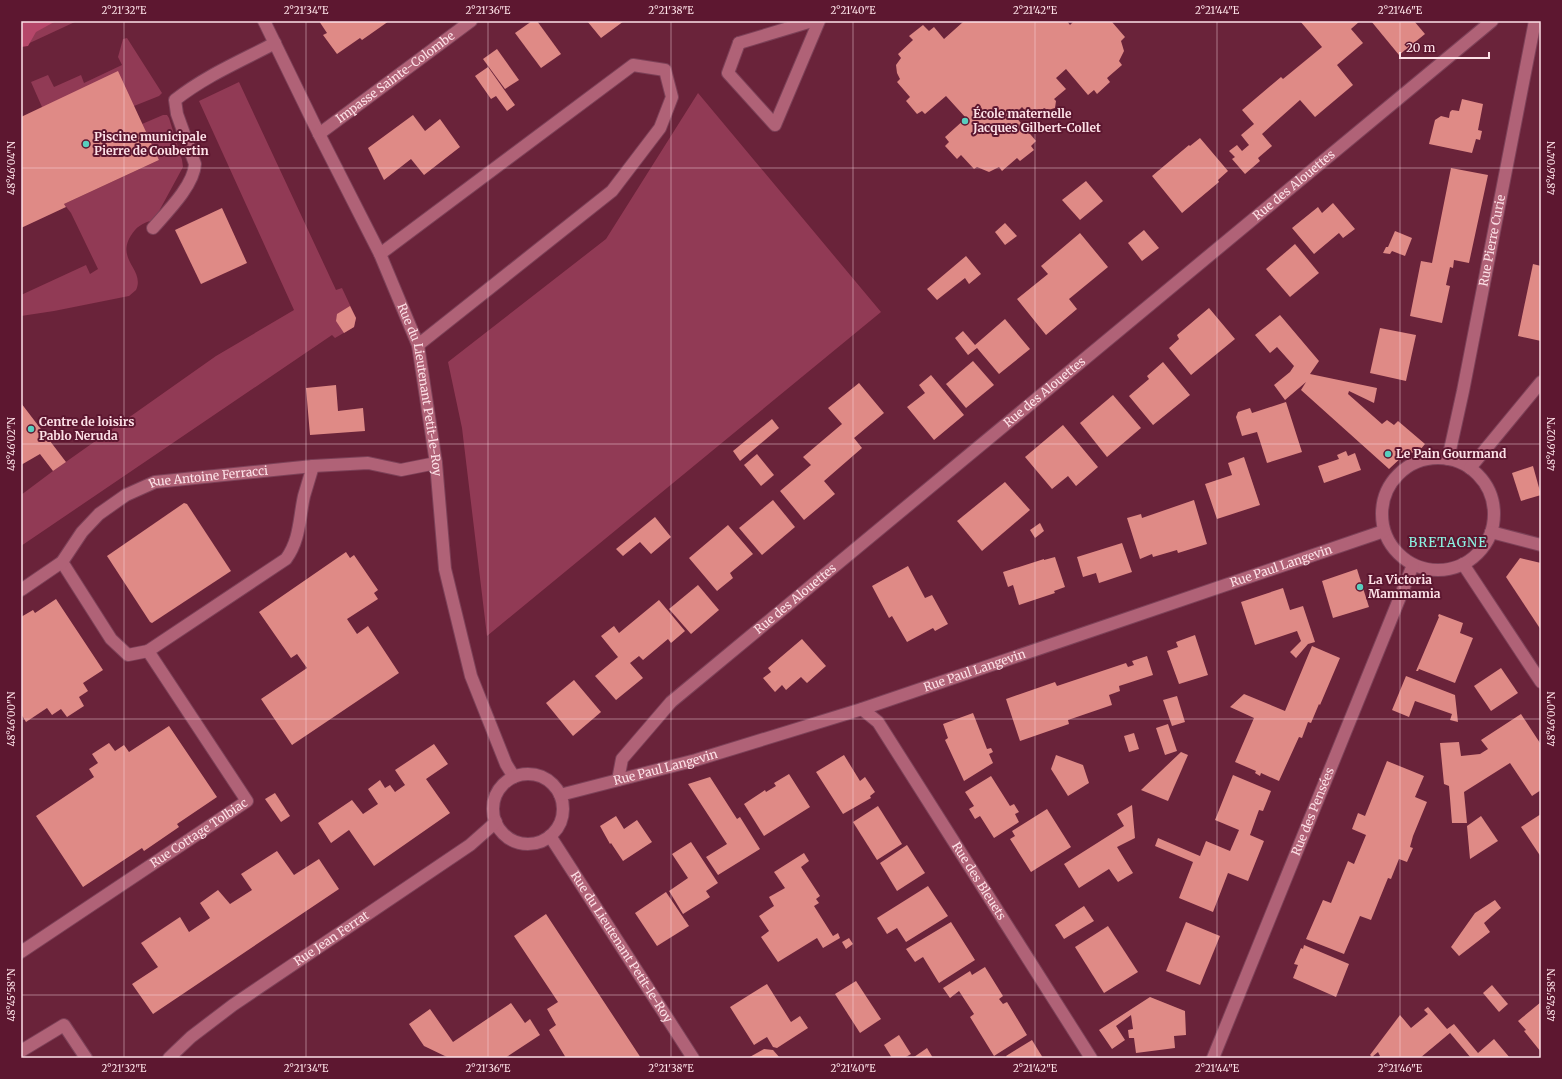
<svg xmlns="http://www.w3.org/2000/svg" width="1562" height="1079" font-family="Merriweather,serif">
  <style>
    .green { fill: #913a55 }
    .forest { fill: #b6476a }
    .building { fill: #df8a86 }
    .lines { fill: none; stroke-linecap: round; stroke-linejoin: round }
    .service-casing { stroke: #7d4158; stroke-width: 14 }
    .minor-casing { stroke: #7d4158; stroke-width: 14 }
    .service { stroke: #b06277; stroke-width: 12 }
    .minor { stroke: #b06277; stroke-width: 12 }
    .ticks { fill: none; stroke: #fde1e7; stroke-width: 1; stroke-opacity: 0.45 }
    .poi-dot { fill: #59cebe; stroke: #5d1730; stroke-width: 1.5 }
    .labels { text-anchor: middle; stroke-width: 4; stroke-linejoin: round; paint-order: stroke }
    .street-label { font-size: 12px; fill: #fde1e7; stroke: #5d1730 }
    .poi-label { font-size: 12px; font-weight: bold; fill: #fde1e7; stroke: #5d1730; text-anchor: start }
    .neighbourhood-label { font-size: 13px; letter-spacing: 1px; fill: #8cf4e4; stroke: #5d1730 }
    .neatline { fill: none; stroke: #fde1e7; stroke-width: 1.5 }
    .ticks-label { font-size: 10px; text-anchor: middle; fill: #fde1e7 }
  </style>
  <rect width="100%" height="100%" fill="#6a233a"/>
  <g class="green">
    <polygon points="21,21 77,21 21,47"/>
    <polygon points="127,38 162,93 159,96 134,106 42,107 31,82 48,75 54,87 81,75 84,83 122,65 118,57 123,39"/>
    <polygon points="239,82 336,290 342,288 356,318 354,327 335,338 332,335 21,546 21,495 53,471 216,356 294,310 199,101"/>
    <polygon points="698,93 881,312 487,636 462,428 448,362 606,239"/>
    <path d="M163,115H167L169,118L182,160L183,167L158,213L157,220C150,220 140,224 135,230C111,259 146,268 136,290L129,296L54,311L21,316V295L86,265L90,274L98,269L71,213L64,204L159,160L142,124Z"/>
  </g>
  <polygon class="forest" points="21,21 56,21 36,32 28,46 21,47"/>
  <g class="building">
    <polygon points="319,21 389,21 362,40 360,38 337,54 323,35 327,33"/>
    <polygon points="532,21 537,21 561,54 541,68 515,33"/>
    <polygon points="587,21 624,21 601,38"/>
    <polygon points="962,21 1067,21 1070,25 1074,21 1113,21 1112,22 1125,37 1121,41 1124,51 1119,61 1122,65 1107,78 1110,82 1097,94 1094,90 1088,95 1066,69 1056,78 1066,89 1054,99 1056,101 1055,108 1048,110 1044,108 1033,119 1022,107 1014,115 1036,141 1031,146 1034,150 1020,161 1017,158 1002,171 999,167 989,172 977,167 974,169 961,155 957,159 945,146 949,142 945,137 966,118 946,96 925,114 922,111 917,114 906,101 910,97 897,82 900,79 897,73 896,65 901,58 898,54 913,40 909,36 923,25 929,31 934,27 944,39 963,22"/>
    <polygon points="1300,21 1360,21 1351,29 1363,43 1337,65 1353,85 1315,117 1300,100 1262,134 1272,146 1258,158 1260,161 1245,174 1232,159 1235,157 1229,151 1237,145 1242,151 1249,145 1241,135 1254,124 1242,110 1281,77 1283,79 1322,47"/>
    <polygon points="1371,21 1414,21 1425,34 1399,55"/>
    <polygon points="497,49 519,80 505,89 483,59"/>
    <polygon points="488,67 515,105 507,111 496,96 491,99 475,76"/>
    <polygon points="118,71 159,160 64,204 66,207 21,228 21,117"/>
    <polygon points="1462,99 1483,104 1478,130 1482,131 1480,140 1476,139 1472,153 1429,144 1435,120 1441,116 1449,118 1450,112 1452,110 1459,111"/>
    <polygon points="413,115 425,131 440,119 460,147 424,175 411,159 384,180 368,148"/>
    <polygon points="1200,138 1228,171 1218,180 1219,182 1182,213 1152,176 1189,145 1190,146"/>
    <polygon points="1451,168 1488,175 1469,263 1454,260 1453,268 1450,267 1446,285 1450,286 1442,323 1410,316 1421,261 1432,263"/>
    <polygon points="1086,181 1103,201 1080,220 1062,200"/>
    <polygon points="1333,203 1355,229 1343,238 1339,233 1314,254 1292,228 1318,207 1322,213"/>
    <polygon points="222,208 247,263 201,284 175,230"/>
    <polygon points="1005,223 1017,236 1005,245 995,232"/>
    <polygon points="1144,230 1159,248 1142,261 1128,243"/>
    <polygon points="1395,231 1412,238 1405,256 1392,251 1390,254 1383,253 1386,247 1388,247"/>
    <polygon points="1080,233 1108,267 1069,299 1077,309 1046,335 1017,299 1048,274 1041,266"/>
    <polygon points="1295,244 1319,273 1290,297 1266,269"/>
    <polygon points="966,256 981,274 969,284 965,278 937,300 927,289"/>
    <polygon points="1533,264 1541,266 1541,341 1518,336"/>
    <polygon points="350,306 356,318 354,327 344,333 336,321 337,314"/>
    <polygon points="1209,308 1235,339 1191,375 1169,348 1179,339 1177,335"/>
    <polygon points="1280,315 1319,361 1310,374 1377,388 1374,403 1349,391 1348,394 1382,424 1387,420 1394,425 1398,421 1425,444 1420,450 1403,456 1389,469 1301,390 1306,382 1285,400 1274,385 1290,372 1294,366 1277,347 1270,353 1255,335"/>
    <polygon points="1005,319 1030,349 999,374 977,348 968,355 955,338 963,331 975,345"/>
    <polygon points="1380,328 1416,335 1406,381 1370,373"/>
    <polygon points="973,361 994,385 966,408 946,384"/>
    <polygon points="1163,362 1190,395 1153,425 1129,396 1149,379 1147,376"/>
    <polygon points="931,375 964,415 934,440 907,407 925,393 919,385"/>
    <polygon points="859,383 884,413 854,438 862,448 824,481 835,494 804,520 780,491 811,465 803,457 842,424 828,408"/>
    <polygon points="336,385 338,411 363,408 365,431 310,435 306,388"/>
    <polygon points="1113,395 1141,428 1107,457 1080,423"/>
    <polygon points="1286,402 1302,452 1267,463 1257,432 1242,436 1236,417 1238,412 1250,408 1252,413"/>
    <polygon points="21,403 66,462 53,471 40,454 21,465"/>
    <polygon points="772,419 779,428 740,461 733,451"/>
    <polygon points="1063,425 1098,467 1076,486 1068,476 1052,489 1025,457"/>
    <polygon points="1346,451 1348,456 1355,453 1361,470 1324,483 1318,466 1339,459 1337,455"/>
    <polygon points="757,454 774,475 761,486 744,465"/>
    <polygon points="1244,457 1260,505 1217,519 1205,484 1232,475 1228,463"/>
    <polygon points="1533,466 1541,495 1521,501 1512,473"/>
    <polygon points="1005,482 1030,510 982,551 957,521"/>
    <polygon points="773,500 795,527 762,555 739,528"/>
    <polygon points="1194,500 1207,544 1178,553 1177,550 1153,557 1152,554 1140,559 1127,518 1141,514 1142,518"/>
    <polygon points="184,503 187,504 231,571 152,623 150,622 107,556"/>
    <polygon points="655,517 671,537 651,554 640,542 623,556 616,549"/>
    <polygon points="1040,523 1044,531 1035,538 1030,530"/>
    <polygon points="728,525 753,554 730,573 733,578 717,591 689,558"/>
    <polygon points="1122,543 1132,572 1099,583 1096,573 1083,577 1077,557"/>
    <polygon points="346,552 350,558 354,555 378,590 374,593 378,599 347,619 357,634 368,626 399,673 292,745 261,699 307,668 297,654 291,658 259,612"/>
    <polygon points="1055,557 1065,587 1054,591 1055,593 1019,605 1013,585 1008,587 1003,572 1044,559 1044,560"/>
    <polygon points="1520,558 1541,563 1541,630 1506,577"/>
    <polygon points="908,566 925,598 932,595 948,624 935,631 933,628 907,642 892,616 889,618 872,586"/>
    <polygon points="1357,569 1369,607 1333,618 1322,581"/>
    <polygon points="698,585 719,610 691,634 669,609"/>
    <polygon points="1283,588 1290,610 1303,606 1315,642 1308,644 1296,658 1290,652 1301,641 1297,631 1255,645 1241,602"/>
    <polygon points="56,599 103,670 83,683 88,691 79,697 84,706 67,717 61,709 52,715 47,708 26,722 21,714 21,617 33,610 35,613"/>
    <polygon points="659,600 685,631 671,643 668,639 643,660 639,656 630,663 643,678 616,700 595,676 618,657 601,636 614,626 619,633"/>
    <polygon points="1439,614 1463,623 1460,633 1473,638 1455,683 1419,669 1418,671 1416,671 1439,617 1438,616"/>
    <polygon points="1195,635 1208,675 1179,684 1167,651 1178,647 1176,642"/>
    <polygon points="802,639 826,666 807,683 801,677 786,690 782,685 775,692 763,678 771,672 768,668"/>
    <polygon points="1312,646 1340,658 1320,705 1319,704 1311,723 1308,722 1302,738 1299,737 1279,781 1261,773 1260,776 1255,773 1256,771 1235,762 1254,718 1230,707 1244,694 1285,711"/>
    <polygon points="1147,656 1153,675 1119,686 1120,691 1109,695 1112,705 1068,720 1069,724 1020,741 1006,699 1055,682 1057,686 1126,663 1128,667 1134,665 1132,661"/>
    <polygon points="1501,668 1518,693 1491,711 1474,686"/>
    <polygon points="1406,676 1455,695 1458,722 1450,720 1452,714 1415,701 1409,717 1392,710"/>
    <polygon points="574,680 601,712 573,736 546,703"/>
    <polygon points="1177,696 1185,722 1172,726 1163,700"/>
    <polygon points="973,713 987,749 991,748 993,752 989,754 993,763 964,781 945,740 948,738 943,724"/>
    <polygon points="1521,714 1540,743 1541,742 1541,790 1532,796 1510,763 1464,792 1467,823 1452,823 1449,786 1444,784 1440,743 1459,742 1461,756 1480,754 1488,749 1481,740"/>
    <polygon points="1168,724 1177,751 1165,755 1156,728"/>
    <polygon points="169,726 217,797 177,824 179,827 144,851 142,848 83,887 36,816 94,777 89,769 98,763 92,754 109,743 115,751 124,745 129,752"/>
    <polygon points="1134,733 1139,749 1129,752 1124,736"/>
    <polygon points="434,744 448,764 426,779 450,813 374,866 349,830 331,843 318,823 352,800 363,814 378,804 368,789 380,780 385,788 390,785 395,792 405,785 395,770"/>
    <polygon points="1181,752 1188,755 1168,801 1141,790"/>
    <polygon points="844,755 860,781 865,777 875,792 870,796 871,798 843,814 816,772"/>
    <polygon points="1056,755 1083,765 1089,783 1068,796 1051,769"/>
    <polygon points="1387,761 1424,776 1415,797 1427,802 1413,836 1410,847 1413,848 1407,862 1399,859 1391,879 1388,878 1371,920 1360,916 1344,954 1306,939 1323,900 1331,903 1348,861 1354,864 1366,835 1352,829 1358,813 1365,816"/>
    <polygon points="789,774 810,807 764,836 744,804 765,790 766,792 776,786 774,783"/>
    <polygon points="1233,775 1271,791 1263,811 1259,810 1250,835 1264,841 1248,881 1228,873 1213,912 1179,898 1193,862 1155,846 1158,838 1200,856 1206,841 1230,851 1239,830 1215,820"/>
    <polygon points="991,776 1010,806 1014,804 1019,812 1015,814 1019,822 994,838 980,816 975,819 969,809 974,806 965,792"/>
    <polygon points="710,777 737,819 740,817 760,849 718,875 706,857 727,844 688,784"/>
    <polygon points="275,793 290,816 281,822 265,799"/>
    <polygon points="1132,805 1135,838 1117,847 1133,873 1118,882 1109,869 1079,888 1064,864 1124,826 1117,814"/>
    <polygon points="878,806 902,844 877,860 853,822"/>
    <polygon points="1047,809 1071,847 1031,872 1010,839 1015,836 1012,831"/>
    <polygon points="1541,814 1541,857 1521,827"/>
    <polygon points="616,816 624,829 637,820 652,842 623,861 611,843 610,844 600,826"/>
    <polygon points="1481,816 1498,841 1470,859 1467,826"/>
    <polygon points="691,842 718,883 706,891 710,897 683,914 669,891 688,878 672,854"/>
    <polygon points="907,845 925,873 897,891 880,863"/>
    <polygon points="277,851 294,875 319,859 339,889 153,1014 132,984 158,967 141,943 180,917 189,932 210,918 200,903 218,890 230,904 252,890 241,874"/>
    <polygon points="804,853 809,861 801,867 820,896 816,899 819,903 814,906 833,936 838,933 840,938 823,948 817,938 778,962 761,937 769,931 759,916 774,906 769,897 785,888 774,872"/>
    <polygon points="928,886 948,916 906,942 897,928 887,934 877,918"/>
    <polygon points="666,892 689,926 657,946 635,913"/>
    <polygon points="1495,900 1501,908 1484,923 1490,932 1459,956 1451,947 1475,913"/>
    <polygon points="1084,906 1094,921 1064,939 1055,925"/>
    <polygon points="546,914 637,1052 641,1058 566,1058 549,1030 556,1025 547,1009 558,1002 514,936"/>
    <polygon points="951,922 975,960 939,983 923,957 915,962 906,949"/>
    <polygon points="1186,922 1220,936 1200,985 1166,971"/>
    <polygon points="1108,926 1138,972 1104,993 1075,947"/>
    <polygon points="849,938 853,944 846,949 842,942"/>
    <polygon points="1304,945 1349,964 1336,997 1293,978 1298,965 1294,964 1301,948 1303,949"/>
    <polygon points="985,967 1003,996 999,999 1003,1004 1007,1002 1027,1035 994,1056 970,1017 974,1014 959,991 950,998 943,988 970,971 972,975"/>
    <polygon points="856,981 881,1019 860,1033 835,994"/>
    <polygon points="767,984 791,1022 800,1016 808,1028 777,1048 773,1047 767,1037 754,1045 730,1007"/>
    <polygon points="1492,985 1508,1004 1499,1012 1483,993"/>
    <polygon points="1150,997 1185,1011 1186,1035 1174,1036 1175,1048 1136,1053 1134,1038 1129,1038 1128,1030 1133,1029 1131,1015 1116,1026 1125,1040 1112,1049 1099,1030"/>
    <polygon points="1541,1002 1541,1052 1524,1031 1526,1030 1518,1021"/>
    <polygon points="511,1003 525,1023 530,1019 540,1035 505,1058 449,1058 424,1046 409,1024 430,1009 453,1042"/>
    <polygon points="1428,1007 1447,1029 1454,1024 1478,1053 1494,1039 1510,1058 1471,1058 1450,1033 1420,1058 1377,1058 1380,1056 1378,1052 1372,1057 1370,1055 1400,1015 1411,1028 1428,1014 1424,1010"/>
    <polygon points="899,1035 911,1054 904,1058 892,1058 884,1045"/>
    <polygon points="1032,1040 1043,1058 1007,1058 1006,1056"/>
    <polygon points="927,1048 933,1058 915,1058 914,1057"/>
    <polygon points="764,1049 773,1050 780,1058 748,1058"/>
  </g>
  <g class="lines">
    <g class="service-casing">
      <g id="service">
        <polyline points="739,43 728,73 775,125 819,21"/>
        <path d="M153,228C167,212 194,185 195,164L177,114L175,100C205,76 241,61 275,43"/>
        <polyline points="380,254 633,65 665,70 672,97 660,128 612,191 418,345"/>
        <path d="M62,562L111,639L128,655L148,651L286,559C300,540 299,519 304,496C307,486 310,476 313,466"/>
        <path id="s1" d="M21,590L62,562L82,532L99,514L126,495L155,482L313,466L368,463L401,470L436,463"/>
        <path id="s2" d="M21,952L247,801L148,651"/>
        <polyline points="21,1051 64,1025 86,1058"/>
      </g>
    </g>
    <g class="minor-casing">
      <g id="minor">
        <path id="s3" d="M264,21L319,134L380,254L418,345L436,463L445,569L471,676L506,764L514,777"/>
        <polyline points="739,43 812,21"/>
        <path id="s4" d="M319,134L471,21"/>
        <circle cx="1438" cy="514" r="56"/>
        <path id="s5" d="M1448,459L1463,391L1535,21"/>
        <polyline points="1470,468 1541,382"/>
        <polyline points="1491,532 1541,545"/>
        <polyline points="1463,564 1541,682"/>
        <path id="s6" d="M862,709L878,722L1091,1058"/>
        <circle cx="528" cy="809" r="35"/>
        <path id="s7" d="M618,780L622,759L671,702L1492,21"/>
        <path id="s8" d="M560,795L696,760L862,709L1384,531"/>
        <path id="s9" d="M550,836L693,1058"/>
        <path id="s10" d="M169,1058L191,1037L233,1005L470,845L496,822"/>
        <path id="s11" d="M1213,1058L1413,565"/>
      </g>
    </g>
    <use href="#service" class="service"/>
    <use href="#minor" class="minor"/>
  </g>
  <path class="ticks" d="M124,21V1058M306,21V1058M488,21V1058M671,21V1058M853,21V1058M1035,21V1058M1217,21V1058M1400,21V1058M21,168H1541M21,444H1541M21,719H1541M21,995H1541"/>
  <g class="poi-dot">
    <circle cx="965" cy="121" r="4"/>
    <circle cx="86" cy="144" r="4"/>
    <circle cx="31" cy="429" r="4"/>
    <circle cx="1388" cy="454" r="4"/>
    <circle cx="1360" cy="587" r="4"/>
  </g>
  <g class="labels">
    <g class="street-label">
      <text dy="4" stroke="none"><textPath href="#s4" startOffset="95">Impasse Sainte-Colombe</textPath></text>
      <text dy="4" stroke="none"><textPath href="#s7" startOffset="906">Rue des Alouettes</textPath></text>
      <text dy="4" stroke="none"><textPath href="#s5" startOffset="223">Rue Pierre Curie</textPath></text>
      <text dy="4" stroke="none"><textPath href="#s3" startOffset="403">Rue du Lieutenant Petit-le-Roy</textPath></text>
      <text dy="4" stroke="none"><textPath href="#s7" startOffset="582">Rue des Alouettes</textPath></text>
      <text dy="4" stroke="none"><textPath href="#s1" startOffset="229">Rue Antoine Ferracci</textPath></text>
      <text dy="4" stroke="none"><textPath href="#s8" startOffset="757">Rue Paul Langevin</textPath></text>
      <text dy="4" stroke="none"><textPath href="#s7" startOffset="258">Rue des Alouettes</textPath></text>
      <text dy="4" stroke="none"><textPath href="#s8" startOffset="433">Rue Paul Langevin</textPath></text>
      <text dy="4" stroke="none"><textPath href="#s8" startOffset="109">Rue Paul Langevin</textPath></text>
      <text dy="4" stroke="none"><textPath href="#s11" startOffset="266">Rue des Pensées</textPath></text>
      <text dy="4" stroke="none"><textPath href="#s2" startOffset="214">Rue Cottage Tolbiac</textPath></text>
      <text dy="4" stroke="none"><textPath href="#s6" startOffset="209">Rue des Bleuets</textPath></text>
      <text dy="4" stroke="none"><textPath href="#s10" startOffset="202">Rue Jean Ferrat</textPath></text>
      <text dy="4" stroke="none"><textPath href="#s9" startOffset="132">Rue du Lieutenant Petit-le-Roy</textPath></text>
    </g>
    <g class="poi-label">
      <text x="973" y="118">École maternelle<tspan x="973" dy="14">Jacques Gilbert-Collet</tspan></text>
      <text x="94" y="141">Piscine municipale<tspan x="94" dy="14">Pierre de Coubertin</tspan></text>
      <text x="39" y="426">Centre de loisirs<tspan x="39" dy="14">Pablo Neruda</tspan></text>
      <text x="1396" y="458">Le Pain Gourmand</text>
      <text x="1368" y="584">La Victoria<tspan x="1368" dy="14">Mammamia</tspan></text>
    </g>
    <g class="neighbourhood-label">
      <text x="1448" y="547">BRETAGNE</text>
    </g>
  </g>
  <rect width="1562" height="1079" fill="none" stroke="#5d1730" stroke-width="44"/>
  <path d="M1400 52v6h89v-6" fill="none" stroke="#fde1e7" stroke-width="2"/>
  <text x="1406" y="52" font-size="12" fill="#fde1e7" stroke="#5d1730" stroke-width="3" paint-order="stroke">20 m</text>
  <rect x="22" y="22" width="1518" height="1035" class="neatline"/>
  <g class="ticks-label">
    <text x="124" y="14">2°21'32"E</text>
    <text x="306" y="14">2°21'34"E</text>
    <text x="488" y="14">2°21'36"E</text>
    <text x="671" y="14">2°21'38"E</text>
    <text x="853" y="14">2°21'40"E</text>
    <text x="1035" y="14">2°21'42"E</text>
    <text x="1217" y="14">2°21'44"E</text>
    <text x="1400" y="14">2°21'46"E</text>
    <text transform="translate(11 168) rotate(-90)" y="4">48°46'04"N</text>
    <text transform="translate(1551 168) rotate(-90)" y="4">48°46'04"N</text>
    <text transform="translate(11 444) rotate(-90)" y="4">48°46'02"N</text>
    <text transform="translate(1551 444) rotate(-90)" y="4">48°46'02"N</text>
    <text transform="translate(11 719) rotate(-90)" y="4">48°46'00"N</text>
    <text transform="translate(1551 719) rotate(-90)" y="4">48°46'00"N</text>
    <text transform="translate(11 995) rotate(-90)" y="4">48°45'58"N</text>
    <text transform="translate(1551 995) rotate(-90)" y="4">48°45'58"N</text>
    <text x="124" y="1072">2°21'32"E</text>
    <text x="306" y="1072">2°21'34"E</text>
    <text x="488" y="1072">2°21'36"E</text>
    <text x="671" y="1072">2°21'38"E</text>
    <text x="853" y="1072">2°21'40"E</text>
    <text x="1035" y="1072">2°21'42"E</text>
    <text x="1217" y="1072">2°21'44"E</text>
    <text x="1400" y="1072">2°21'46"E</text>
  </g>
</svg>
